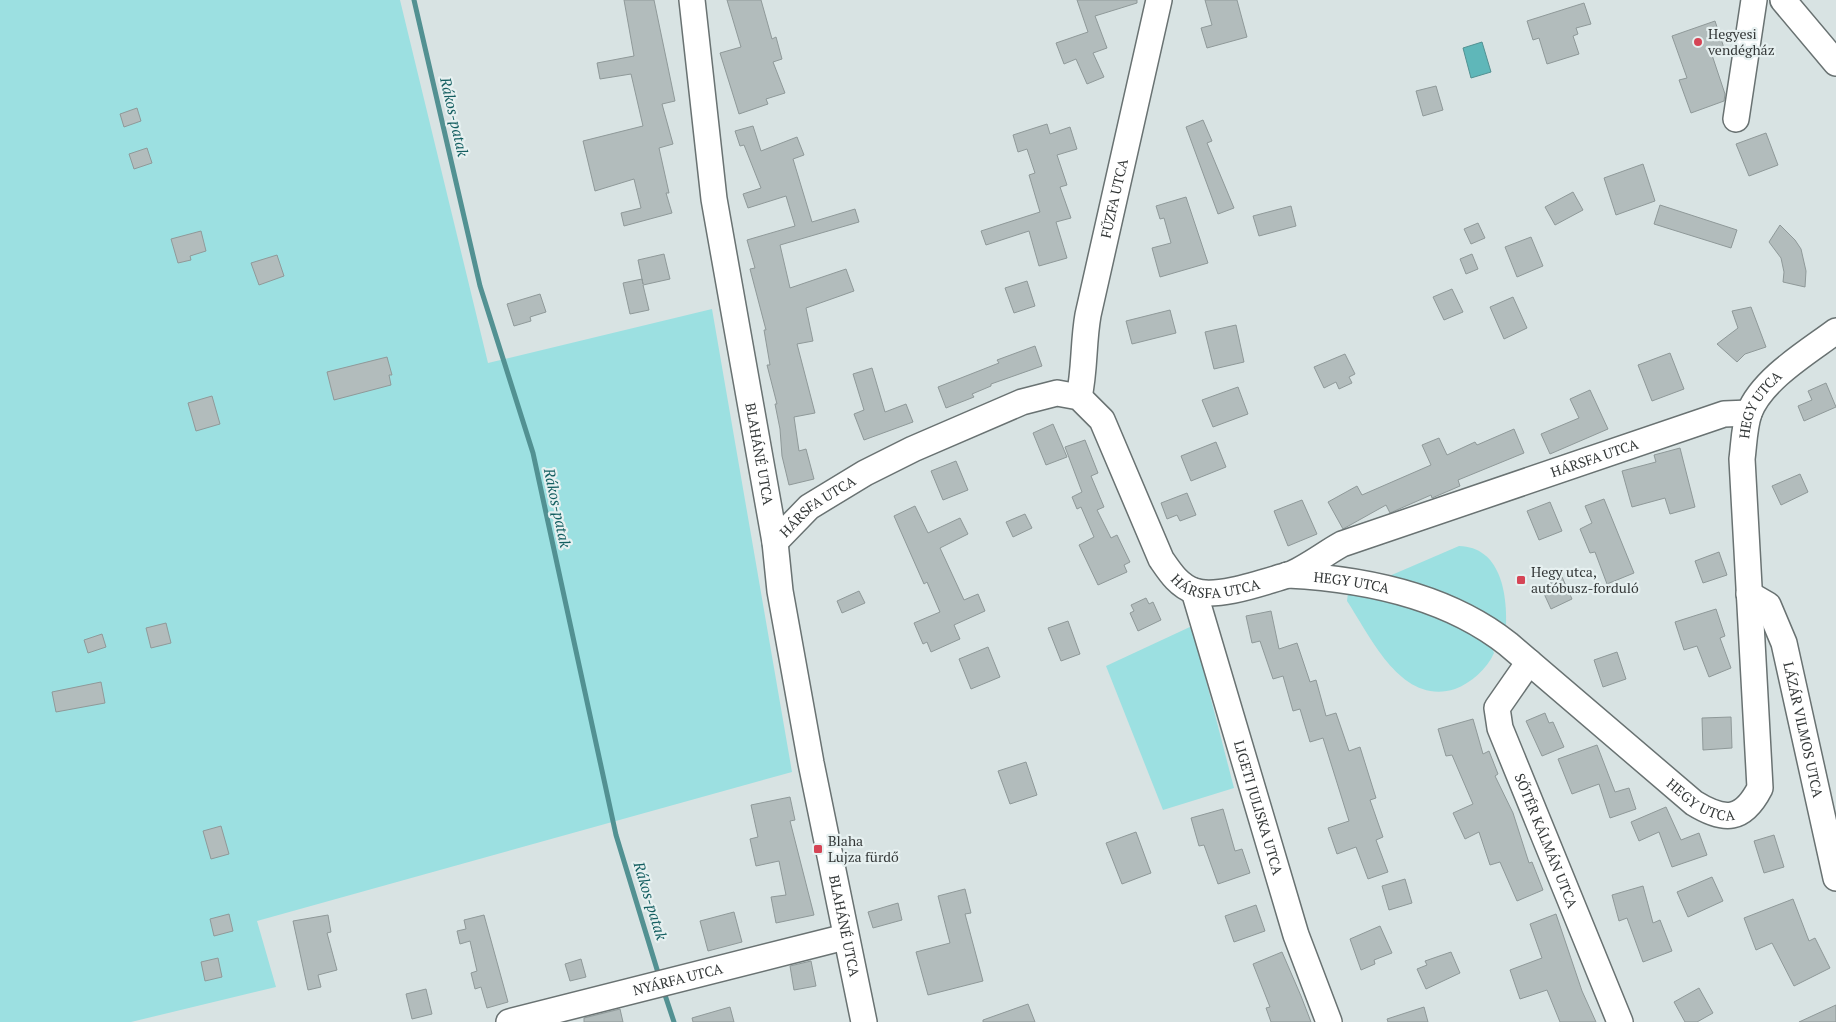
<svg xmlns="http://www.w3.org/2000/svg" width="1836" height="1022" font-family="'PT Serif',serif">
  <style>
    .green { fill: #9ce0e1 }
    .water { fill: #5fb7b9; stroke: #529192 }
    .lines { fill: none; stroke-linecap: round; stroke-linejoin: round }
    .stream { stroke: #529192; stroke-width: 5 }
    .building { fill: #b2bcbc; stroke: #8f9999 }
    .minor-casing { stroke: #697272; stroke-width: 28 }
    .minor { stroke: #fff; stroke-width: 25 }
    .poi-dot { fill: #d54455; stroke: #e6f0f0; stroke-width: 2 }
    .labels { text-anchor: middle; stroke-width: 4.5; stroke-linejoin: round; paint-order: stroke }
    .poi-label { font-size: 14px; fill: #343838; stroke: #e6f0f0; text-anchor: start }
    .street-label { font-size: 14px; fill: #343838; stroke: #e6f0f0 }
    .water-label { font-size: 15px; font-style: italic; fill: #135e60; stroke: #e6f0f0 }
  </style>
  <rect width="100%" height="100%" fill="#d8e3e3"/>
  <g class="green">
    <polygon points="0,0 400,0 488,363 712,309 792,772 257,921 276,987 131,1022 0,1022"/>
    <path d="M1459,546C1500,547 1507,592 1506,625L1501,631L1387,577Z"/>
    <path d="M1348,593L1405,604L1461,623L1492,648L1494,653C1487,669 1471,683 1455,689C1401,706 1371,637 1347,601Z"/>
    <polygon points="1192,626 1234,788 1163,810 1106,666"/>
  </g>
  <polygon class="water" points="1482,42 1491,72 1471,78 1463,48"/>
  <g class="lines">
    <g class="stream">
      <polyline points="414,0 480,286 533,453 616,835 659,976"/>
      <polyline points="663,989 674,1022"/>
    </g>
  </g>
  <g class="building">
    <polygon points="624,0 654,0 675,101 662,104 673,144 659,148 669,193 666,193 672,213 624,226 621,213 641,208 634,179 595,191 583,141 643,126 631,74 600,79 597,63 634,56"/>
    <polygon points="727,0 761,0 772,39 776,37 782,59 773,62 785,93 766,99 768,104 739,114 720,53 741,47"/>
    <polygon points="1077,0 1137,0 1137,3 1095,16 1107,48 1093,53 1104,77 1087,84 1076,59 1064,64 1056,43 1088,32"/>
    <polygon points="1205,0 1237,0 1247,37 1207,48 1201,28 1212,25"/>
    <polygon points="1584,3 1591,24 1576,28 1578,34 1573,36 1579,54 1547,64 1539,38 1533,40 1527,21"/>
    <polygon points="1715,21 1724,48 1711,52 1725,94 1724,101 1691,113 1679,80 1687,78 1672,36"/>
    <polygon points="1436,86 1443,110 1423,116 1416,91"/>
    <polygon points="137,108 141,121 124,127 120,114"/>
    <polygon points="1203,120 1212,141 1207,143 1234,208 1218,214 1186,127"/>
    <polygon points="1047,124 1050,134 1070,127 1077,149 1057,155 1067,185 1060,187 1071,218 1056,222 1067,258 1039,266 1029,231 986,245 981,231 1040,212 1029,175 1035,173 1027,149 1018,152 1013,135"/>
    <polygon points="753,126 761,151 797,137 804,155 793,159 812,222 855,209 859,222 780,245 790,288 846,269 854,291 806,308 813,341 797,344 815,413 794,417 799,451 806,449 814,479 789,485 782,456 780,429 775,404 777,404 767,365 770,365 764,330 766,330 750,269 755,268 747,240 795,226 786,196 748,208 743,194 761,188 744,145 740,146 735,131"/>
    <polygon points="1766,133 1778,165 1749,176 1736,144"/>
    <polygon points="147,148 152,163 134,169 129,154"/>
    <polygon points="1643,164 1655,201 1616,215 1604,178"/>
    <polygon points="1573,192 1583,210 1555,225 1545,207"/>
    <polygon points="1186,197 1208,263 1160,277 1152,248 1171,243 1164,218 1160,219 1156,206"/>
    <polygon points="1660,205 1737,230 1731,248 1654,224"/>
    <polygon points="1291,206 1296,226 1259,236 1253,216"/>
    <polygon points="1478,223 1485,238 1471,244 1464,229"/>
    <polygon points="1780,225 1795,240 1801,249 1806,271 1805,287 1783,282 1784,272 1781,258 1769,242"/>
    <polygon points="201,231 206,251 190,256 191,260 178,263 171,239"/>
    <polygon points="1531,237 1543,266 1517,277 1505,247"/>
    <polygon points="664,254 670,279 643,285 649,310 630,314 623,283 642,279 643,284 638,260"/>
    <polygon points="1472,254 1478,269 1466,274 1460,259"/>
    <polygon points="277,255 284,276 259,285 251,263"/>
    <polygon points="1027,281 1035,306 1014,313 1005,288"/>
    <polygon points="1452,289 1463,312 1444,320 1433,297"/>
    <polygon points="540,294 546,312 530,317 531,321 514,326 507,304"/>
    <polygon points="1513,297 1527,328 1504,339 1490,307"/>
    <polygon points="1751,307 1766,347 1745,354 1737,362 1717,344 1738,328 1732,311"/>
    <polygon points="1170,310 1176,333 1132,344 1126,321"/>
    <polygon points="1236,325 1244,362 1214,369 1205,332"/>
    <polygon points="1035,346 1042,366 991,384 991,386 972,394 974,397 946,408 938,387 999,363 997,360"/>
    <polygon points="1670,353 1684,389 1652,401 1638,365"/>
    <polygon points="1345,354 1355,374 1349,377 1352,383 1339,389 1336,382 1324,388 1314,367"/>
    <polygon points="387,357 392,375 389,375 391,385 334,400 327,372"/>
    <polygon points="872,368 885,412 906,404 913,422 864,440 854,414 864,410 853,374"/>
    <polygon points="1826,383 1836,407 1804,421 1798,406 1812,400 1808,391"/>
    <polygon points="1238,387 1248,414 1213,427 1202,400"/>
    <polygon points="1590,390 1608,429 1550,454 1541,434 1579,418 1570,399"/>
    <polygon points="212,396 220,424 196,431 188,403"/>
    <polygon points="1053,424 1067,457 1046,465 1033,433"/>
    <polygon points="1514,429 1524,453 1458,480 1460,486 1432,498 1431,495 1390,513 1386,505 1343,529 1328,502 1357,486 1362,495 1431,465 1422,445 1439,438 1447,455 1475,442 1477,445"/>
    <polygon points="1085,440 1098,473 1091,476 1104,507 1097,510 1111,538 1117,535 1130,562 1124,565 1127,572 1098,585 1079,545 1094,537 1081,507 1077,509 1072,497 1082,492 1065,447"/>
    <polygon points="1216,442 1226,467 1191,481 1181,456"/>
    <polygon points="1680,448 1695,507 1670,514 1665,498 1632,507 1622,471 1656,462 1654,455"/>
    <polygon points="956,461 968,490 943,500 931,471"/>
    <polygon points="1800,474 1808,492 1781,505 1772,486"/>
    <polygon points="1187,493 1196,515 1180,521 1177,515 1167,519 1161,503"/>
    <polygon points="1604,499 1634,573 1607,584 1595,552 1590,553 1580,529 1592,523 1585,506"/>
    <polygon points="1302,500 1317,534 1288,546 1274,511"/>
    <polygon points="1550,502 1562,531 1539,540 1527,511"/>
    <polygon points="915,506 928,533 960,518 968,534 940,548 964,600 978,594 985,611 954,625 960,639 931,652 927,642 923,644 914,623 940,612 927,582 924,584 894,516"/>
    <polygon points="1025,514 1032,528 1013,537 1006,522"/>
    <polygon points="1719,552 1727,575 1703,583 1695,561"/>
    <polygon points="1562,577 1572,599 1551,609 1541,587"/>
    <polygon points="859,591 865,603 842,613 837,601"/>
    <polygon points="1146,598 1149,604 1153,602 1161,620 1138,631 1130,613 1134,611 1131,605"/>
    <polygon points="1716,609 1725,636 1720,638 1731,668 1709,677 1697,646 1684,650 1675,622"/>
    <polygon points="1271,611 1279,649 1297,643 1310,682 1316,680 1326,716 1336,713 1349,751 1360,747 1376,798 1370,800 1383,837 1376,840 1388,872 1368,879 1356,847 1337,854 1328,828 1349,821 1323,738 1310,742 1300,709 1293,711 1283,676 1273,679 1260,641 1252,643 1246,616"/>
    <polygon points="1068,621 1080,654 1061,661 1048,628"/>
    <polygon points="166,623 171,643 151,648 146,628"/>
    <polygon points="102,634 106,647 88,653 84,640"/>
    <polygon points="988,647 1000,677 971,689 959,659"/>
    <polygon points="1617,652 1626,679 1603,687 1594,660"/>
    <polygon points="101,682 105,703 56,712 52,692"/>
    <polygon points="1545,713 1549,723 1553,722 1564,747 1542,756 1526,721"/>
    <polygon points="1731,717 1732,748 1703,750 1702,718"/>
    <polygon points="1473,719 1483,754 1489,751 1498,774 1495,776 1513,813 1529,863 1532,862 1543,890 1517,901 1500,862 1490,865 1479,832 1465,839 1453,813 1473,804 1452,755 1446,756 1438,729"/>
    <polygon points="1597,745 1615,792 1629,788 1636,809 1610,818 1599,784 1572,794 1558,759"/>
    <polygon points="1026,762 1037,795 1010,804 998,771"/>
    <polygon points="790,797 795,820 790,821 814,915 776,923 771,897 786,895 779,861 756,866 750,839 758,837 751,805"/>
    <polygon points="1666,807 1681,840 1699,833 1707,855 1672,867 1659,832 1639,841 1631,822"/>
    <polygon points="1223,809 1235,851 1242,849 1250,873 1218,884 1204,845 1199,846 1191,818"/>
    <polygon points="221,826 229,854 211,859 203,831"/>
    <polygon points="1136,832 1151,873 1122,884 1106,843"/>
    <polygon points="1774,835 1784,867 1764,873 1754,841"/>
    <polygon points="1712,877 1723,901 1688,917 1677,892"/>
    <polygon points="1405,879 1412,903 1389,910 1382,886"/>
    <polygon points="1643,886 1653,923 1660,920 1672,951 1643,962 1627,918 1619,921 1612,895"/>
    <polygon points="965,889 971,913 965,914 983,981 928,995 916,952 950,943 938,896"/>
    <polygon points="1793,899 1809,941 1815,938 1830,968 1794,986 1772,943 1756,950 1744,918"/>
    <polygon points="898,903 902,920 873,928 868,912"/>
    <polygon points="1256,905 1265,931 1234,942 1225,916"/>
    <polygon points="734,912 742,942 708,951 700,921"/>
    <polygon points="229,914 233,931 214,936 210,919"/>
    <polygon points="1556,914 1582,991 1596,1022 1560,1022 1547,990 1520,999 1510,970 1542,958 1530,924"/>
    <polygon points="328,915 331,932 327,933 337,970 318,975 321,987 308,990 293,921"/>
    <polygon points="484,915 508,1002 487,1008 481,987 475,989 471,973 477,971 470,941 460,944 457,931 466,929 464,920"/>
    <polygon points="1380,926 1392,953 1374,960 1375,964 1361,970 1350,939"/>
    <polygon points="1282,952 1301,996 1311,1022 1271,1022 1266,1008 1270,1007 1253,964"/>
    <polygon points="1451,952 1460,973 1426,989 1417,969 1427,965 1425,961"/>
    <polygon points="218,958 222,977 205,981 201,962"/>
    <polygon points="581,959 586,977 570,981 565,964"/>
    <polygon points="811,961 816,986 794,990 790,966"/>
    <polygon points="1699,988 1713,1013 1697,1022 1685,1022 1674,1002"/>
    <polygon points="426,989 432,1014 412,1019 406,994"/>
    <polygon points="1028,1004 1035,1022 983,1022 983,1020"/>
    <polygon points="1836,1005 1836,1022 1799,1022"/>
    <polygon points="730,1007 734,1022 693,1022 692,1018"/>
    <polygon points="1424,1007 1428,1022 1388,1022 1387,1019"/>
    <polygon points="620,1009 623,1022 584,1022 584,1018"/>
  </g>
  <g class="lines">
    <g class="minor-casing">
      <g id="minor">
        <path id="s1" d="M692,0L714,199L775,542L780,591L811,763L864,1022"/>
        <polyline points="1783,0 1836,63"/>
        <polyline points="1736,119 1754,0"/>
        <path id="s2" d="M1079,397C1085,370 1083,343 1088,315L1159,0"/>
        <path id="s3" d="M775,542L809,507L865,473L913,449L1022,402L1057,393L1079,397L1102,420L1161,559C1170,572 1178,585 1194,591C1217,599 1264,582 1288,575C1302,571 1327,552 1342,544L1724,414L1749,413"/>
        <path id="s4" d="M1288,575C1365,579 1446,595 1508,644L1694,803C1725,822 1743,821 1760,788L1742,459C1744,444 1744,428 1749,413C1762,379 1808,352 1836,331"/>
        <path id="s5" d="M1194,591L1296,935L1329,1022"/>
        <path id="s6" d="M1749,594L1768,605L1784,643L1836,878"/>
        <path id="s7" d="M1529,662L1497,708L1500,728L1620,1022"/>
        <path id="s8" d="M509,1022L845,937"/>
      </g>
    </g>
    <use href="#minor" class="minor"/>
  </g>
  <g class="poi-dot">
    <circle cx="1698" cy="42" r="5"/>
    <rect x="1516" y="575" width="10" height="10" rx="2.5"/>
    <rect x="813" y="844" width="10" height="10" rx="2.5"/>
  </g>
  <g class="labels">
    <g class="poi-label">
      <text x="1708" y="39">Hegyesi<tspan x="1708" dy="16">vendégház</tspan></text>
      <text x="1531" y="577">Hegy utca,<tspan x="1531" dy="16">autóbusz-forduló</tspan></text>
      <text x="828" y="846">Blaha<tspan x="828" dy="16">Lujza fürdő</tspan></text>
    </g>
    <g class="street-label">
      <text dy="5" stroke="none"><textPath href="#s2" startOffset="202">FŰZFA UTCA</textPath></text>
      <text dy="5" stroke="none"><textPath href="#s4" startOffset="948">HEGY UTCA</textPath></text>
      <text dy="5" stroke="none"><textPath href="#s1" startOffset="459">BLAHÁNÉ UTCA</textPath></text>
      <text dy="5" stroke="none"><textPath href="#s3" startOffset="1001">HÁRSFA UTCA</textPath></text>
      <text dy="5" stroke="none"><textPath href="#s3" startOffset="56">HÁRSFA UTCA</textPath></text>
      <text dy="5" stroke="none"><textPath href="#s3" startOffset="596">HÁRSFA UTCA</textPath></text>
      <text dy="5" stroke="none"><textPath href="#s4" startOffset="64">HEGY UTCA</textPath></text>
      <text dy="5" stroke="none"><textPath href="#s6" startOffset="152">LÁZÁR VILMOS UTCA</textPath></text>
      <text dy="5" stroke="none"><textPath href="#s4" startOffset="484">HEGY UTCA</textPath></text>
      <text dy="5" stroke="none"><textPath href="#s5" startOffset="226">LIGETI JULISKA UTCA</textPath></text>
      <text dy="5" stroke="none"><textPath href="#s7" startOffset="198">SŐTÉR KÁLMÁN UTCA</textPath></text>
      <text dy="5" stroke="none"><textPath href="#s1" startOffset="939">BLAHÁNÉ UTCA</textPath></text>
      <text dy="5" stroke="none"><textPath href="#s8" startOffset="174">NYÁRFA UTCA</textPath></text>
    </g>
    <g class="water-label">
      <text transform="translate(454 117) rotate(77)" y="5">Rákos-patak</text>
      <text transform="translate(557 508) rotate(78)" y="5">Rákos-patak</text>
      <text transform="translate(650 901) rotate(73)" y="5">Rákos-patak</text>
    </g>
  </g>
</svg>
